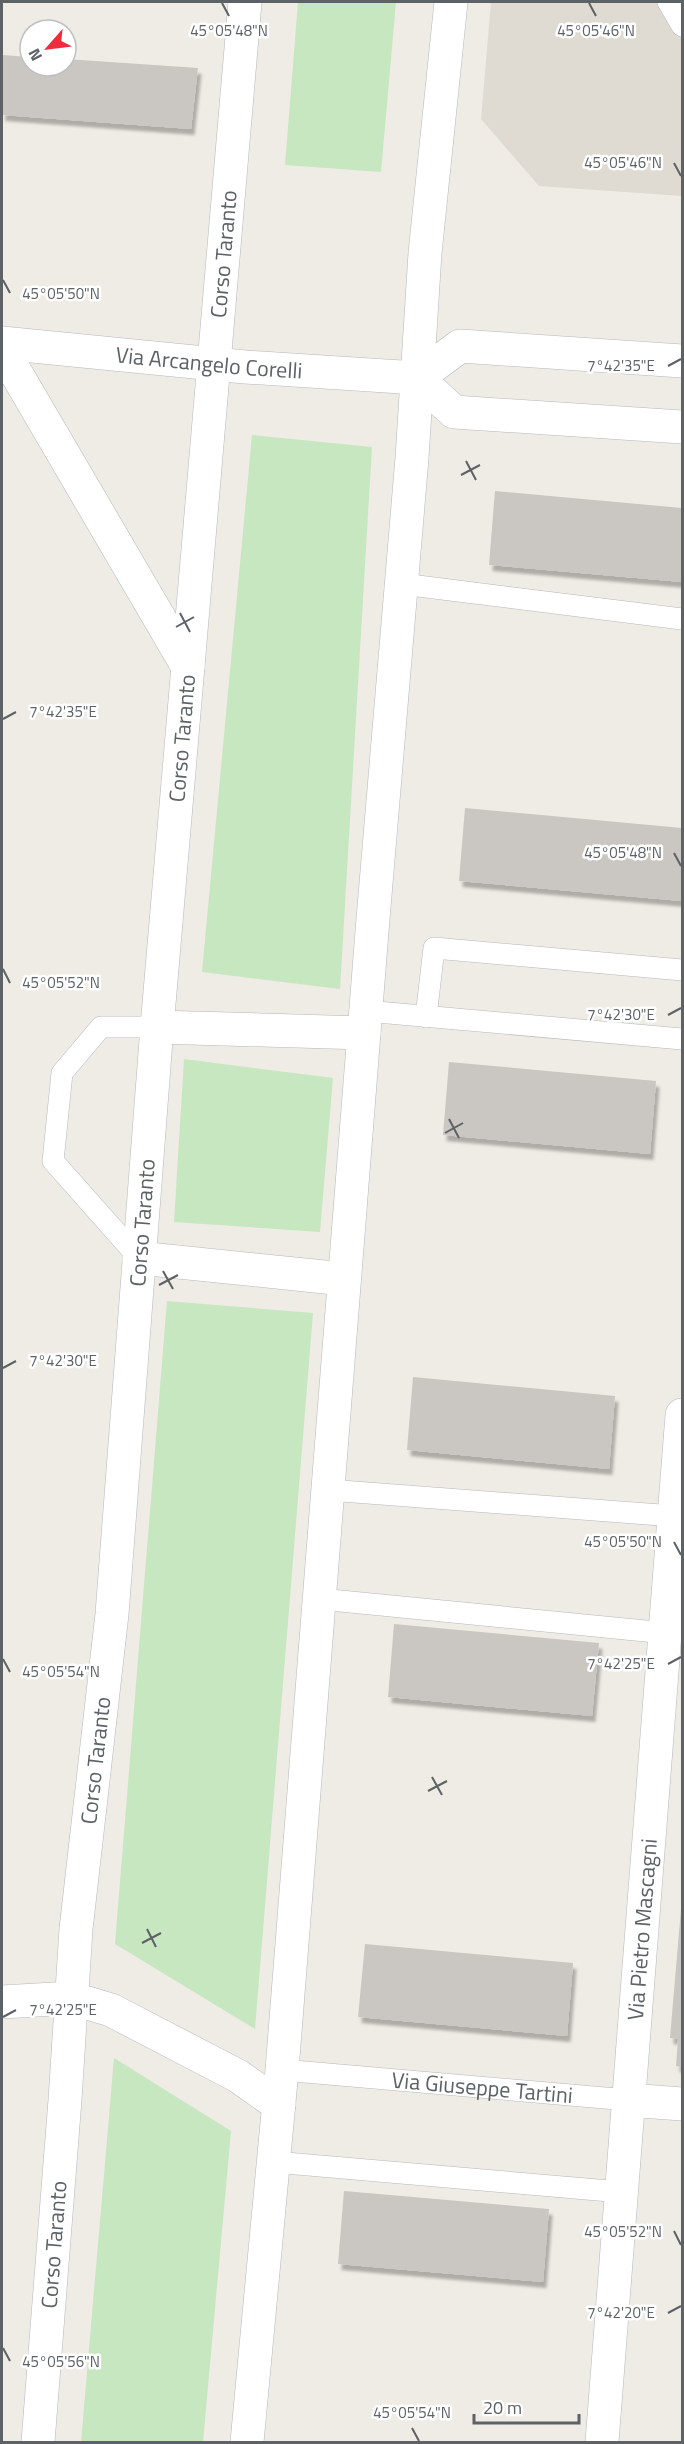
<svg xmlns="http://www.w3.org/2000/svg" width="684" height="2444" font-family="'Titillium Web',sans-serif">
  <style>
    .education { fill: #dfdbd3 }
    .green { fill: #c7e7c1 }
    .building { fill: #cac6c1; filter: url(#shadow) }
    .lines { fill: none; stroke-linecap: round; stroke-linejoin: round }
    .lane-casing { stroke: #b5b8bc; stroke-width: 22 }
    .street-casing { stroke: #b5b8bc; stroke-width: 34 }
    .secondary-casing { stroke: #b3b9bd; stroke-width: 34 }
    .lane { stroke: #fff; stroke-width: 21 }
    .street { stroke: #fff; stroke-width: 33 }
    .secondary { stroke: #fff; stroke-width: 33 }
    .ticks { fill: none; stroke: #5c6266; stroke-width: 2 }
    .labels { text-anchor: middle; stroke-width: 5; stroke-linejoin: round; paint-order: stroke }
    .street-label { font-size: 22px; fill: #5c6266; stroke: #fff }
    .ticks-label { font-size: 15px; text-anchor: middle; fill: #5c6266; stroke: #fff; stroke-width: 5; stroke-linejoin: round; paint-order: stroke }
  </style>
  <defs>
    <filter id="shadow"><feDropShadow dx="3.5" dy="6" stdDeviation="1.5" flood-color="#0004"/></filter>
  </defs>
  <rect width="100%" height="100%" fill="#efebe5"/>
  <polygon class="education" points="491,2 682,2 682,196 539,186 481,119"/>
  <g class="green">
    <polygon points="298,2 396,2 381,172 285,165"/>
    <polygon points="252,435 372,447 340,989 202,972"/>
    <polygon points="184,1059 333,1078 320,1232 174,1222"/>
    <polygon points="167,1301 313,1313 255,2029 115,1944"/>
    <polygon points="114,2058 231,2131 203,2442 81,2442"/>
  </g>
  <g class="building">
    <polygon points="2,55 30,57 30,66 66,66 66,59 198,68 191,129 2,115"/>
    <polygon points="495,491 682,508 682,582 489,565"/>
    <polygon points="465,808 682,828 681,901 459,881"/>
    <polygon points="449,1062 656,1081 650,1154 443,1135"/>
    <polygon points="413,1377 615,1396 609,1469 407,1450"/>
    <polygon points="394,1624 599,1643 592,1716 388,1697"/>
    <polygon points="681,1909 682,1909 682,2067 676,2066 678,2039 670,2038"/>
    <polygon points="365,1944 573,1963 567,2036 358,2017"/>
    <polygon points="344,2191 549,2209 543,2282 338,2264"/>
  </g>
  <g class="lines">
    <g class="lane-casing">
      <g id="lane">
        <polyline points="668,2 682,26"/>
        <polyline points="402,584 682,619"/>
        <polyline points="366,1011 682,1039"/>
        <polyline points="426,1017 434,948 682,970"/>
        <polyline points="139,1258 53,1161 62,1073 101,1027 157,1027"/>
        <polyline points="328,1490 674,1516"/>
        <polyline points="320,1599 666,1633"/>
        <path id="s1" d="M282,2070L628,2100"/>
        <polyline points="274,2162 621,2192"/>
      </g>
    </g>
    <g class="street-casing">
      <g id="street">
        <polyline points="2,349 188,667"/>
        <polyline points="157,1027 364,1033"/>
        <polyline points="139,1258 344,1279"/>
        <polyline points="2,2002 71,1998 111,2010 238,2076 279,2105"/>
        <polyline points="628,2100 682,2104"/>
        <path id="s2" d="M38,2442L65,2100L76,1929L112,1614L157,1027L245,2"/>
        <polyline points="247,2442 282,2070 373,919 412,458 425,253 451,2"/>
        <path id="s3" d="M602,2442L682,1415"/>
      </g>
    </g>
    <g class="secondary-casing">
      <g id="secondary">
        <path id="s4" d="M2,343L245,367L417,378L454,412L682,427"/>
        <polyline points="417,378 460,346 682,361"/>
      </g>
    </g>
    <use href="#lane" class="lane"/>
    <use href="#street" class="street"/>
    <use href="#secondary" class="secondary"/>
  </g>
  <path class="ticks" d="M222,3L229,16M589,3L596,16M674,163L681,176M3,280L10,293M668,366L681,359M466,461L476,480M461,475L480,465M180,613L190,632M176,627L194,617M3,719L16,712M674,853L681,866M3,969L10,983M668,1015L681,1008M449,1119L459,1138M445,1133L463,1123M163,1271L173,1289M159,1285L178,1275M3,1368L16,1361M674,1542L681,1555M3,1659L10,1672M668,1664L681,1657M432,1777L442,1795M428,1791L447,1781M147,1929L156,1947M142,1943L161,1933M3,2017L16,2010M674,2231L681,2245M668,2313L681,2306M3,2348L10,2361M412,2428L419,2441"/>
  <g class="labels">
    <g class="street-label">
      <text dy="8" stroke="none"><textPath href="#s2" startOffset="2196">Corso Taranto</textPath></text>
      <text dy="8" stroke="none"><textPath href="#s4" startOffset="208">Via Arcangelo Corelli</textPath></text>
      <text dy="8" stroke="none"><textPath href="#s2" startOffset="1710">Corso Taranto</textPath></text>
      <text dy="8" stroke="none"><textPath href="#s2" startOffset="1224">Corso Taranto</textPath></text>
      <text dy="8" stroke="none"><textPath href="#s2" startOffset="684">Corso Taranto</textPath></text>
      <text dy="8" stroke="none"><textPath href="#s3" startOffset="514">Via Pietro Mascagni</textPath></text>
      <text dy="8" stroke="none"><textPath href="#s1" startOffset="201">Via Giuseppe Tartini</textPath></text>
      <text dy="8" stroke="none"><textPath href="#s2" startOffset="198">Corso Taranto</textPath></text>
    </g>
  </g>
  <g class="ticks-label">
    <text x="229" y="36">45°05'48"N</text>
    <text x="596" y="36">45°05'46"N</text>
    <text x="623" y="168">45°05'46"N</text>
    <text x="61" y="299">45°05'50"N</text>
    <text x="621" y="371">7°42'35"E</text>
    <text x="63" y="717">7°42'35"E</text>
    <text x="623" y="858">45°05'48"N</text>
    <text x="61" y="988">45°05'52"N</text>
    <text x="621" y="1020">7°42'30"E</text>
    <text x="63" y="1366">7°42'30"E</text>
    <text x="623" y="1547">45°05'50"N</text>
    <text x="621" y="1669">7°42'25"E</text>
    <text x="61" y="1677">45°05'54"N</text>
    <text x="63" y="2015">7°42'25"E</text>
    <text x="623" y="2237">45°05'52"N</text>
    <text x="621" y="2318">7°42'20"E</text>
    <text x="61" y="2367">45°05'56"N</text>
    <text x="412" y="2418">45°05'54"N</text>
  </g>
  <rect width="684" height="2444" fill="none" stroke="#5c6266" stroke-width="6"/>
  <g transform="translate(48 48) rotate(242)"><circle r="28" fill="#ffffff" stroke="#bec0c2" stroke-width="1.5"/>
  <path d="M0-4.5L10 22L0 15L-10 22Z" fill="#ee2c3d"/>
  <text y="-9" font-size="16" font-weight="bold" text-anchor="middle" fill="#5c6266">N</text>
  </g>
  <path d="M474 2414v9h105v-9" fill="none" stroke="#5c6266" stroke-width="3"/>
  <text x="483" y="2414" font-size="18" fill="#5c6266" stroke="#ffffff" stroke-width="4.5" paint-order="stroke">20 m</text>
</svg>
